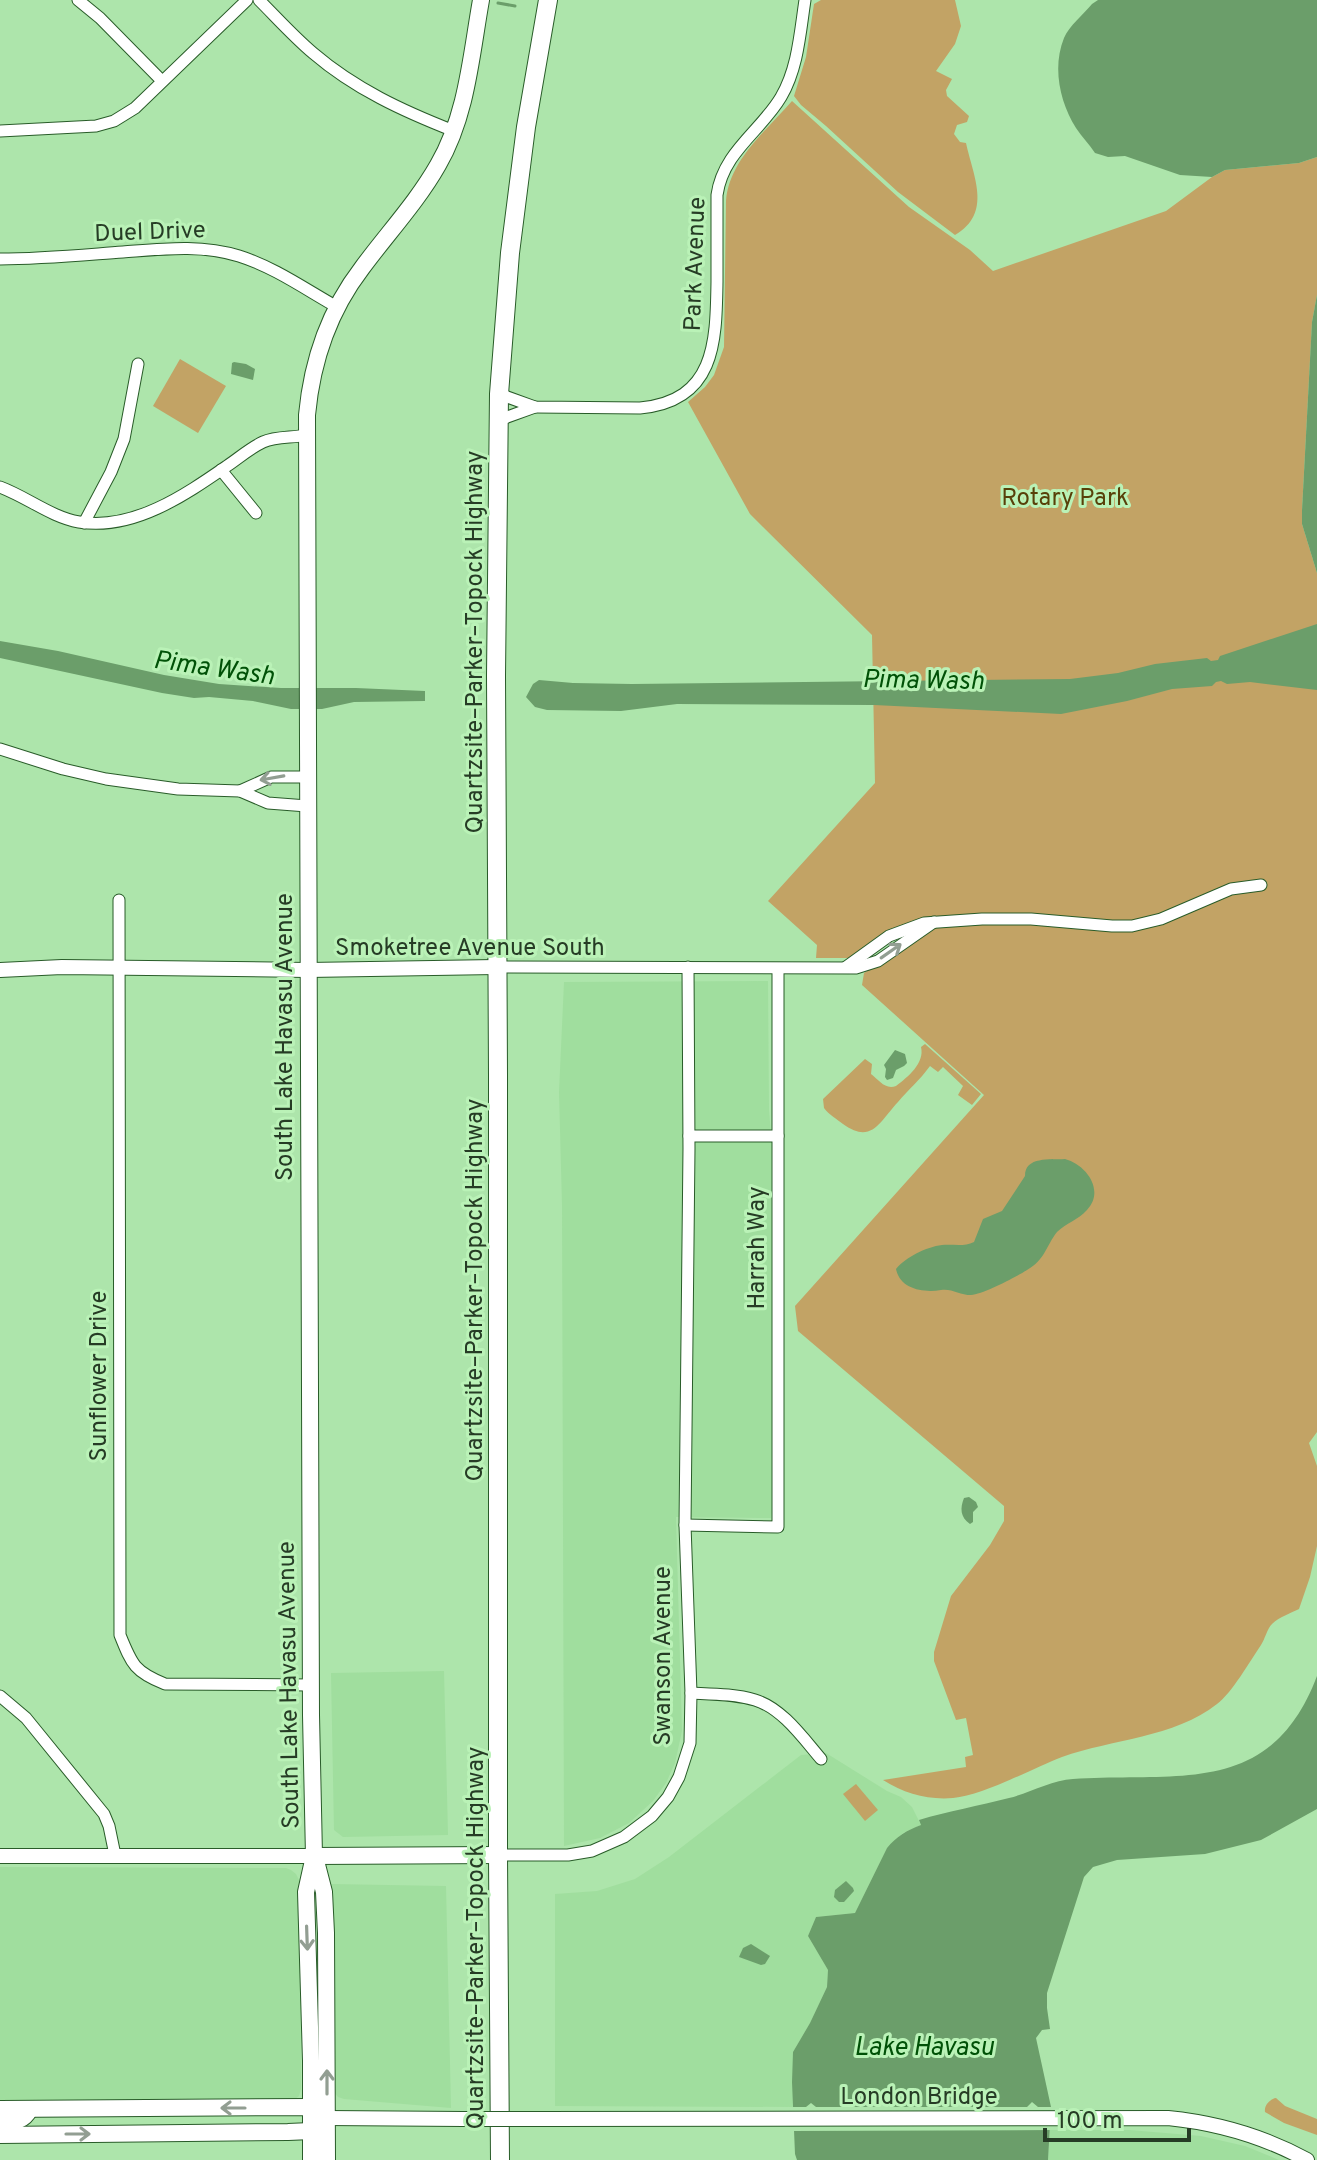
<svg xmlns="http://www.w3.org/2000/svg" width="1317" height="2160" font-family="Overpass,sans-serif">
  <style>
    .built { fill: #a0de9e }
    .green { fill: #c2a365 }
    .water { fill: #6b9e6a }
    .pier { fill: #ade5ab }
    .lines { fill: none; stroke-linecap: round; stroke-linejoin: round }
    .stream { stroke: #6b9e6a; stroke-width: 3 }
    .minor-casing { stroke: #295c29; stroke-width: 13 }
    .tertiary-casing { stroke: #295c29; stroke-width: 16 }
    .secondary-casing { stroke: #295c29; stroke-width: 18 }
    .trunk-casing { stroke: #295c29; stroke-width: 20 }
    .minor { stroke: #fff; stroke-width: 11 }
    .tertiary { stroke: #fff; stroke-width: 14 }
    .secondary { stroke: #fff; stroke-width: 16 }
    .trunk { stroke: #fff; stroke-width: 18 }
    .tertiary-bridge-casing { stroke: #295c29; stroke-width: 16; stroke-linecap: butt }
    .tertiary-bridge { stroke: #fff; stroke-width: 14 }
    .oneway { stroke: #929e92 }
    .labels { text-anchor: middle; stroke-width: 6; stroke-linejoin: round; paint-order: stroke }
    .street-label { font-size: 24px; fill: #263c25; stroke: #baf2b7 }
    .park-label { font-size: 24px; fill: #584009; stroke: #baf2b7 }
    .water-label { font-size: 26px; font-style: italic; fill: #005107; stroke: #baf2b7 }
  </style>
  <rect width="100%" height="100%" fill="#ade5ab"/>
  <g class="built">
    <polygon points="768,981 769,1110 773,1158 774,1500 771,1518 676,1517 682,1731 675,1763 666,1783 653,1801 629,1823 600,1838 564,1846 562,1205 559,1092 564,982"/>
    <polygon points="444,1671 448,1835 343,1837 334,1830 331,1673"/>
    <polygon points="826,1753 887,1791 901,1797 912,1807 921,1825 903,1833 887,1848 855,1913 816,1917 808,1936 828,1970 827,1987 810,2023 793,2052 793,2107 555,2106 555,1894 597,1891 635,1879 669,1857 801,1755"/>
    <polygon points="0,1867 286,1868 291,1870 296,1874 300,1882 301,2089 299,2096 294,2100 0,2104"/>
    <polygon points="331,1884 446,1886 451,2108 344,2099 338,2097 334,2092"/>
    <polygon points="1050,2130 1129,2130 1201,2136 1245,2146 1279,2160 1048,2160"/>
  </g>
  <g class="green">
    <path d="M821,0H955L961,26L955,44L936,71L952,79L946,90L947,96L969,116L967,122L957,125L954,134L960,142L966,143C973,176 993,213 955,235L898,192L826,126L801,105L794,96L806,57L814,4Z"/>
    <path d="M792,101L909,207L970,250L993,271L1166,211L1212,177L1225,170L1299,163L1317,157V295L1312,322L1302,510V524L1317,573V1432L1309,1443L1317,1466V1546L1310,1577L1299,1609C1291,1613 1279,1617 1272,1624C1267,1629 1265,1639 1261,1645C1250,1661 1232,1693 1217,1704C1174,1738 1112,1739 1062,1757C1031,1769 984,1795 953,1798C928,1800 905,1794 883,1780L966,1767L965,1757L973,1755L966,1718L956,1720L934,1661V1652L951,1596L990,1545L1004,1521V1506L798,1331L795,1306L984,1095L862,985L864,973L929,931L944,925L1031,923L1112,930L1159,916L1132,922L945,917L852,958H816L817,945L768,901L875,783L872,635L750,514L688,402L705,387L714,375L724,347L726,201C729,160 766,131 792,101Z"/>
    <polygon points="180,359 226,386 198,433 153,406"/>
    <path d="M925,1044L981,1094L972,1105L958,1095L963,1086L943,1067L938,1072L930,1066C919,1081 909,1089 898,1102C880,1121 872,1145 843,1124C837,1119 829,1115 824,1108L823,1099L865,1059L872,1064L871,1074C879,1080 885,1090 896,1086C908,1077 925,1063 921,1047Z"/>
    <polygon points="856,1784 878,1810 865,1821 843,1794"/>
    <path d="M1276,2098L1285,2106L1317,2119V2135L1284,2123L1265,2112C1264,2105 1270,2099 1276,2098Z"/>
  </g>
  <g class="water">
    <path d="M1098,0H1317V157L1299,163L1225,170L1212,177L1180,175L1125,156L1108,157L1095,153C1089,144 1082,137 1076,128C1060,102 1052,68 1064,38C1069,26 1084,14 1092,4Z"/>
    <polygon points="1317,295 1317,573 1302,524 1302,510 1312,322"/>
    <polygon points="234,362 246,364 255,369 253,380 231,374 232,363"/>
    <polygon points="1317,624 1317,690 1250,682 1227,684 1221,681 1216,682 1212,686 1172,689 1127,701 1061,714 874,705 677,704 621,711 547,710 535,707 526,697 533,684 539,680 573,683 632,684 1070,679 1118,673 1155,664 1207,658 1211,661 1218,660 1220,656"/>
    <polygon points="0,641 58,651 164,675 219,684 281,688 356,688 425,691 425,701 354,702 322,709 291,709 253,701 209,697 194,698 162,693 0,658"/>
    <polygon points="895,1050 905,1054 907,1063 904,1066 896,1070 893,1078 887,1080 885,1077 886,1069 884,1065"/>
    <path d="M1065,1159C1087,1165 1105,1191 1087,1210C1078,1220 1066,1223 1057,1232C1046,1246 1045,1260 1027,1270C1016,1277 984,1294 971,1295C960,1295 951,1288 941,1290C923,1293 900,1289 896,1269C906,1257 926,1247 942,1245C954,1244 964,1247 974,1242L983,1219L1002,1211L1025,1176C1025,1156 1050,1160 1065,1159Z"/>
    <path d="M969,1497L976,1502L978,1507L973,1512V1522L970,1524C960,1517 960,1508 964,1498Z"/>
    <path d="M1317,1676V1809L1261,1840L1205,1854L1117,1860L1093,1867L1084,1877L1047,1993V2008L1050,2029L1042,2030L1036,2038L1051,2107L1048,2160H797L795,2154L792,2082L793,2052L810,2023L827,1987L828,1970L808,1936L816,1917L855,1913L887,1848C896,1837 907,1830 921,1825L919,1820C948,1811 979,1806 1009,1798C1030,1793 1052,1780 1073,1779C1178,1772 1271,1798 1317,1676Z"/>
    <polygon points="846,1881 853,1888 854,1891 844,1902 839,1902 834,1897 835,1890"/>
    <polygon points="751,1944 770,1956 765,1964 761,1965 739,1957 743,1948"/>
  </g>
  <polygon class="pier" points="883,2102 889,2107 955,2107 961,2102 967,2107 1027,2107 1032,2102 1038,2107 1055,2107 1054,2130 790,2131 789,2107 806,2107 811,2103 816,2107 877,2107"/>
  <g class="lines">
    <polyline class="stream" points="498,3 515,6"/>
    <g class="minor-casing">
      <g id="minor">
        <polyline points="78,0 100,18 162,81"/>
        <path d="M259,0C277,18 294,37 313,53C355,89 403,111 454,131"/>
        <polyline points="0,131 96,126 114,121 135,108 247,0"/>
        <path d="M0,259C41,259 82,255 123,252C162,249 201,244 239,256C274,267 305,289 337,307"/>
        <path d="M499,394L535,407L640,408C716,401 716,341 717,282C717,253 717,224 717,195C723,152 761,131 781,97C798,68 800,33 805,0"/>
        <polyline points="499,420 535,407"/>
        <polyline points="221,470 256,513"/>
        <path d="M0,487C27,497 51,517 79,522C133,531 185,495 227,466C239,458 250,448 263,442C276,436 292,438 306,435"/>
        <polyline points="84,523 111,472 124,439 138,364"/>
        <polyline points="0,749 63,769 106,779 178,789 240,791 268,803 307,806"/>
        <polyline points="240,791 271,777 307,777"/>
        <path d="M119,900L120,1635C132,1665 135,1672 165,1684L311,1685"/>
        <polyline points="496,967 856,968 878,961 934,922"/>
        <polyline points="846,967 889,936 924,923 982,919 1031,919 1112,926 1132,926 1161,919 1231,889 1261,885"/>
        <polyline points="689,1136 778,1136"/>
        <polyline points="685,1525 778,1527 778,969"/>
        <path d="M691,1693C712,1694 735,1694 755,1700C782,1708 803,1738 821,1759"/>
        <polyline points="0,1696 26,1718 104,1814 109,1826 115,1855"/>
        <polyline points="498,1855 568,1855 592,1851 624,1837 652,1816 668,1797 679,1777 690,1743 691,1693 685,1525 689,1148 688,967"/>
      </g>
    </g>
    <g class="tertiary-casing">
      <g id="tertiary">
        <polyline points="0,970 62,967 308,970 496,967"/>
        <polyline points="0,1856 314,1856"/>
        <polyline points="326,2118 464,2119"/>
        <path d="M538,2119L1168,2118C1218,2123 1263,2136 1307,2160"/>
      </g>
    </g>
    <g class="secondary-casing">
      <g id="secondary">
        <polyline points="314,1856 498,1855"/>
        <polyline points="315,1857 324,1892 326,1933 327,2160"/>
        <polyline points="0,2109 311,2107 326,2118 311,2131 288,2132 0,2135"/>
        <path d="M0,2121C14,2121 23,2123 30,2109"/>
        <path d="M311,2160V2061L306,1892L314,1856L311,1715L307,415C312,361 329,311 362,268C387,234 417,202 438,165C467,115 471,56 481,0"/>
      </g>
    </g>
    <g class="trunk-casing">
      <polyline id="trunk" points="500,2160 498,1855 498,1074 496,676 499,394 510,253 526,127 548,0"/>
    </g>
    <use href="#minor" class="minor"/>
    <use href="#tertiary" class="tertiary"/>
    <use href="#secondary" class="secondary"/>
    <use href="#trunk" class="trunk"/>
    <g class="tertiary-bridge-casing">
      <polyline id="tertiary-bridge" points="464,2119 538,2119"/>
    </g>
    <use href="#tertiary-bridge" class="tertiary-bridge"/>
  </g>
  <defs><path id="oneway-shaft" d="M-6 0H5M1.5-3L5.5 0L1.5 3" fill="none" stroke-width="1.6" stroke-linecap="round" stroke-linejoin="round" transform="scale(2)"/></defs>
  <g class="oneway">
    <use href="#oneway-shaft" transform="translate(272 778) rotate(170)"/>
    <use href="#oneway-shaft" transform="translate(891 951) rotate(-35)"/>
    <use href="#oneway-shaft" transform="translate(307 1938) rotate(88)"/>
    <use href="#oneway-shaft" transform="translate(327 2082) rotate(-90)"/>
    <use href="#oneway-shaft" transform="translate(233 2108) rotate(180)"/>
    <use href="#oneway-shaft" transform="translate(78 2134)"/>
  </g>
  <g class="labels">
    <g class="street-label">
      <text transform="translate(150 231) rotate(-2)" y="8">Duel Drive</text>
      <text transform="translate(694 264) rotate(-88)" y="8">Park Avenue</text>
      <text transform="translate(474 642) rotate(-90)" y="8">Quartzsite–Parker–Topock Highway</text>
      <text x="470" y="955">Smoketree Avenue South</text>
      <text transform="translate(284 1037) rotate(-90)" y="8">South Lake Havasu Avenue</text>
      <text transform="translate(756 1248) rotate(-90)" y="8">Harrah Way</text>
      <text transform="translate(474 1290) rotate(-90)" y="8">Quartzsite–Parker–Topock Highway</text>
      <text transform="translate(98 1376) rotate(-90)" y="8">Sunflower Drive</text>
      <text transform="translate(662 1656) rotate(-90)" y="8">Swanson Avenue</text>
      <text transform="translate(288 1685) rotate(-91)" y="8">South Lake Havasu Avenue</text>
      <text transform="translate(475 1938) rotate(-90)" y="8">Quartzsite–Parker–Topock Highway</text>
      <text x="919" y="2104">London Bridge</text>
    </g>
    <g class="park-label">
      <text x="1065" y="505">Rotary Park</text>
    </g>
    <g class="water-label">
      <text transform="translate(214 667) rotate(8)" y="9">Pima Wash</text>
      <text transform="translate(923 679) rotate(1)" y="9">Pima Wash</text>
      <text x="924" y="2055">Lake Havasu</text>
    </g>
  </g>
  <path d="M1045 2128v12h144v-12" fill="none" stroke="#263c25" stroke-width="4"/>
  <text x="1057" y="2128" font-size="24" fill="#263c25" stroke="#baf2b7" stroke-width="6" paint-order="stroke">100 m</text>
</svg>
